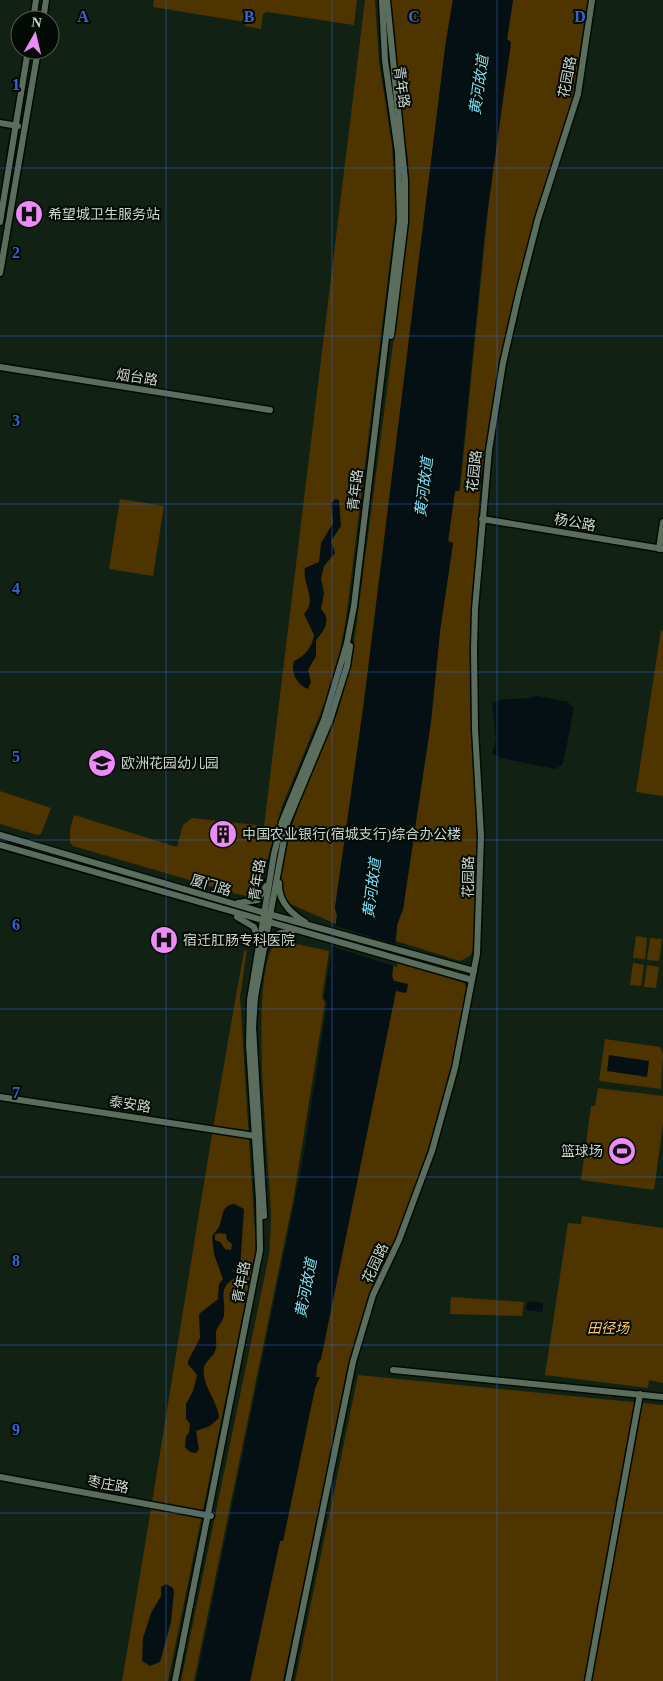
<svg xmlns="http://www.w3.org/2000/svg" width="663" height="1681" font-family="'Times New Roman','Noto Sans SC',serif">
  <style>
    .green { fill: #4e3500 }
    .water { fill: #051014; fill-rule: evenodd }
    .pier { fill: #112215 }
    .lines { fill: none; stroke-linecap: round; stroke-linejoin: round }
    .minor-casing { stroke: #000b02; stroke-width: 9 }
    .minor { stroke: #5b6e5e; stroke-width: 6 }
    .grid { fill: none; stroke: #3762d6; stroke-width: 1; stroke-opacity: 0.55 }
    .labels { text-anchor: middle; stroke-width: 4; stroke-linejoin: round; paint-order: stroke }
    .street-label { font-size: 14px; fill: #cad5cc; stroke: #040a05 }
    .poi-label { font-size: 14px; fill: #cad5cc; stroke: #040a05; text-anchor: start }
    .park-label { font-size: 14px; font-style: italic; fill: #fac76b; stroke: #040a05 }
    .water-label { font-size: 15px; font-style: italic; fill: #7edffb; stroke: #040a05 }
    .grid-label { font-size: 16px; text-anchor: middle; font-weight: bold; fill: #3762d6; stroke: #040a05; stroke-width: 4; stroke-linejoin: round; paint-order: stroke }
  </style>
  <rect width="100%" height="100%" fill="#112215"/>
  <g class="green">
    <polygon points="154,0 357,0 354,25 267,12 263,14 261,29 245,26 245,22 153,7"/>
    <polygon points="365,0 375,0 379,62 392,145 396,213 346,619 336,671 325,702 282,806 261,883 256,894 250,896 241,895 73,846 70,843 70,829 74,815 177,847 183,825 192,818 264,826"/>
    <path d="M390,0H453L446,41L364,702L335,908L337,915L336,924L288,903C260,873 325,746 338,711C344,691 349,671 353,651L409,221L408,160L399,103Z"/>
    <polygon points="513,0 588,0 572,100 538,206 506,332 481,478 471,613 470,695 477,808 477,884 473,951 470,956 460,961 396,941 397,925 403,909 431,721 440,631 453,543 448,542 455,490 460,490 492,169 511,43 507,39"/>
    <polygon points="120,499 164,506 153,576 109,569"/>
    <polygon points="661,630 663,631 663,796 636,792"/>
    <polygon points="0,791 51,808 41,834 37,835 0,824"/>
    <polygon points="636,936 647,938 645,959 633,958"/>
    <polygon points="650,938 662,939 659,961 647,960"/>
    <path d="M278,940L329,951L322,998L325,1002L294,1196L194,1681H181L269,1255C270,1241 271,1227 271,1213C270,1168 246,965 278,940Z"/>
    <path d="M247,950L240,997L256,1250L168,1681H122C164,1438 200,1194 244,951Z"/>
    <polygon points="394,962 464,983 467,989 449,1087 422,1174 380,1274 350,1364 283,1681 250,1681 280,1540 283,1540 315,1388 319,1377 316,1377 317,1366 321,1358 396,990 406,993 408,984 394,981 392,975"/>
    <polygon points="633,963 644,965 641,986 630,985"/>
    <polygon points="647,965 659,967 656,988 644,987"/>
    <polygon points="605,1039 660,1047 663,1054 661,1089 599,1081"/>
    <polygon points="598,1088 663,1096 663,1123 654,1190 581,1180 591,1106 595,1106"/>
    <polygon points="582,1216 663,1228 663,1383 649,1380 648,1388 545,1375 568,1223 581,1224"/>
    <polygon points="451,1297 524,1302 522,1316 450,1314"/>
    <polygon points="358,1375 663,1405 663,1681 295,1681"/>
  </g>
  <g class="water">
    <polygon points="453,0 513,0 507,39 511,42 485,230 459,491 455,491 448,541 453,543 440,631 431,721 403,909 397,925 392,978 394,981 408,984 406,993 396,991 321,1359 317,1364 316,1377 320,1377 315,1388 283,1541 280,1541 250,1681 196,1681 302,1165 327,1004 324,998 337,916 335,908 364,702 446,41"/>
    <path d="M335,499L339,500L341,526L331,541L335,553L324,566L321,579L324,593L321,609C332,620 324,631 316,640V656L308,670L311,682L308,689C298,686 290,672 294,661C305,656 312,647 314,635L304,614C318,599 302,585 305,568L319,562L321,543L333,523L331,503Z"/>
    <path d="M537,696L568,702L574,709L564,759L562,765L555,769L500,758L492,753L496,739L492,703C507,696 522,701 537,696Z"/>
    <polygon points="609,1055 649,1061 647,1077 607,1071"/>
    <path d="M234,1204L244,1209L240,1270L238,1276C216,1289 226,1294 224,1315C223,1322 217,1326 216,1332C215,1339 218,1345 215,1351C213,1357 206,1361 204,1367C201,1385 218,1401 219,1418L210,1426L196,1431L199,1449L196,1453L190,1452L185,1447L186,1436L189,1433L190,1424L186,1419V1404L193,1391L197,1375L188,1364V1361L200,1338L199,1314L218,1299L219,1284L223,1279L214,1254L212,1237C214,1232 217,1231 219,1227C224,1216 220,1206 234,1204ZM218,1233L226,1234L227,1240L232,1244L231,1250L225,1249L220,1242L215,1240V1235Z"/>
    <polygon points="532,1301 543,1303 543,1312 526,1310 527,1303"/>
    <polygon points="166,1584 173,1588 174,1592 171,1622 160,1662 150,1666 142,1661 143,1638 151,1613 161,1596 161,1587"/>
  </g>
  <polygon class="pier" points="333,925 398,945 397,967 330,946"/>
  <g class="lines">
    <g class="minor-casing">
      <g id="minor">
        <polyline points="387,0 405,180 405,222 391,336"/>
        <polyline points="33,20 36,0"/>
        <polyline points="43,20 46,0"/>
        <polyline points="0,123 18,126"/>
        <polyline points="0,222 28,50"/>
        <polyline points="0,273 38,50"/>
        <polyline points="0,367 270,410"/>
        <polyline points="482,519 663,549"/>
        <polyline points="659,549 663,522"/>
        <polyline points="0,835 265,913 474,971"/>
        <polyline points="0,845 472,980"/>
        <path d="M279,883C278,901 290,913 305,922"/>
        <polyline points="238,903 258,900 266,886"/>
        <polyline points="237,917 254,927 258,939"/>
        <polyline points="266,946 270,938 281,933 292,932"/>
        <polyline points="0,1097 255,1136"/>
        <polyline points="264,1216 253,1027 255,997 287,823 330,720 347,666 350,646"/>
        <polyline points="393,1370 663,1397"/>
        <polyline points="0,1477 211,1516"/>
        <polyline points="175,1681 260,1250 259,1200 249,1045 250,1000 274,854 282,822 324,720 347,643 354,606 400,220 398,152 385,61 382,0"/>
        <polyline points="288,1681 353,1362 373,1295 399,1240 432,1151 455,1068 477,954 481,836 475,729 474,649 475,609 489,450 503,363 519,293 538,219 578,94 592,0"/>
        <polyline points="588,1681 640,1394"/>
      </g>
    </g>
    <use href="#minor" class="minor"/>
  </g>
  <path class="grid" d="M166,0V1681M332,0V1681M497,0V1681M0,168H663M0,336H663M0,504H663M0,672H663M0,840H663M0,1009H663M0,1177H663M0,1345H663M0,1513H663"/>
  <defs>
    <g id="hospital-disc" transform="scale(1.4375)"><circle r="9.5" fill="#ed8cf9" stroke="#040a05"/><path d="M-5-5h3v3.5h4V-5h3V5h-3V1.5h-4V5h-3Z" fill="#111"/></g>
    <g id="school-disc" transform="scale(1.4375)"><circle r="9.5" fill="#ed8cf9" stroke="#040a05"/><path d="M0-5L7-2L0 1L-7-2ZM-4 1L0 2.5L4 1V4Q0 6-4 4Z" fill="#111"/></g>
    <g id="building-disc" transform="scale(1.4375)"><circle r="9.5" fill="#ed8cf9" stroke="#040a05"/><path d="M-4-6H4V6H1V3H-1V6H-4ZM-2.5-4.3h1.7v1.8h-1.7ZM.8-4.3h1.7v1.8H.8ZM-2.5-1h1.7V.8h-1.7ZM.8-1h1.7V.8H.8Z" fill="#111"/></g>
    <g id="stadium-disc" transform="scale(1.4375)"><circle r="9.5" fill="#ed8cf9" stroke="#040a05"/><path d="M0-5a6.5 5 0 1 0 0 10a6.5 5 0 1 0 0-10ZM-3.5-1.8h7v3.6h-7Z" fill="#111"/></g>
  </defs>
  <g fill-rule="evenodd">
    <use href="#hospital-disc" x="29" y="214"/>
    <use href="#school-disc" x="102" y="763"/>
    <use href="#building-disc" x="223" y="834"/>
    <use href="#hospital-disc" x="164" y="940"/>
    <use href="#stadium-disc" x="622" y="1151"/>
  </g>
  <g class="labels">
    <g class="street-label">
      <text transform="translate(567 77) rotate(-79)" y="5">花园路</text>
      <text transform="translate(402 87) rotate(82)" y="5">青年路</text>
      <text transform="translate(137 377) rotate(9)" y="5">烟台路</text>
      <text transform="translate(474 471) rotate(-84)" y="5">花园路</text>
      <text transform="translate(355 490) rotate(-83)" y="5">青年路</text>
      <text transform="translate(575 522) rotate(10)" y="5">杨公路</text>
      <text transform="translate(468 877) rotate(-89)" y="5">花园路</text>
      <text transform="translate(257 880) rotate(-81)" y="5">青年路</text>
      <text transform="translate(211 885) rotate(17)" y="5">厦门路</text>
      <text transform="translate(130 1104) rotate(9)" y="5">泰安路</text>
      <text transform="translate(375 1263) rotate(-65)" y="5">花园路</text>
      <text transform="translate(241 1282) rotate(-79)" y="5">青年路</text>
      <text transform="translate(108 1484) rotate(10)" y="5">枣庄路</text>
    </g>
    <g class="poi-label">
      <text x="48" y="219">希望城卫生服务站</text>
      <text x="121" y="768">欧洲花园幼儿园</text>
      <text x="242" y="839">中国农业银行(宿城支行)综合办公楼</text>
      <text x="183" y="945">宿迁肛肠专科医院</text>
      <text x="603" y="1156" text-anchor="end">篮球场</text>
    </g>
    <g class="park-label">
      <text x="608" y="1333">田径场</text>
    </g>
    <g class="water-label">
      <text transform="translate(479 85) rotate(-82)" y="5">黄河故道</text>
      <text transform="translate(424 487) rotate(-83)" y="5">黄河故道</text>
      <text transform="translate(372 888) rotate(-83)" y="5">黄河故道</text>
      <text transform="translate(306 1288) rotate(-79)" y="5">黄河故道</text>
    </g>
  </g>
  <g class="grid-label">
    <text x="83" y="22">A</text>
    <text x="249" y="22">B</text>
    <text x="414" y="22">C</text>
    <text x="580" y="22">D</text>
    <text x="16" y="90">1</text>
    <text x="16" y="258">2</text>
    <text x="16" y="426">3</text>
    <text x="16" y="594">4</text>
    <text x="16" y="762">5</text>
    <text x="16" y="930">6</text>
    <text x="16" y="1098">7</text>
    <text x="16" y="1266">8</text>
    <text x="16" y="1435">9</text>
  </g>
  <g transform="translate(35 35) rotate(8)"><circle r="24" fill="#040a05" stroke="#535b55"/>
  <path d="M0-4L9 19L0 12L-9 19Z" fill="#ed8cf9"/>
  <text y="-8" font-size="14" font-weight="bold" text-anchor="middle" fill="#cad5cc">N</text>
  </g>
</svg>
